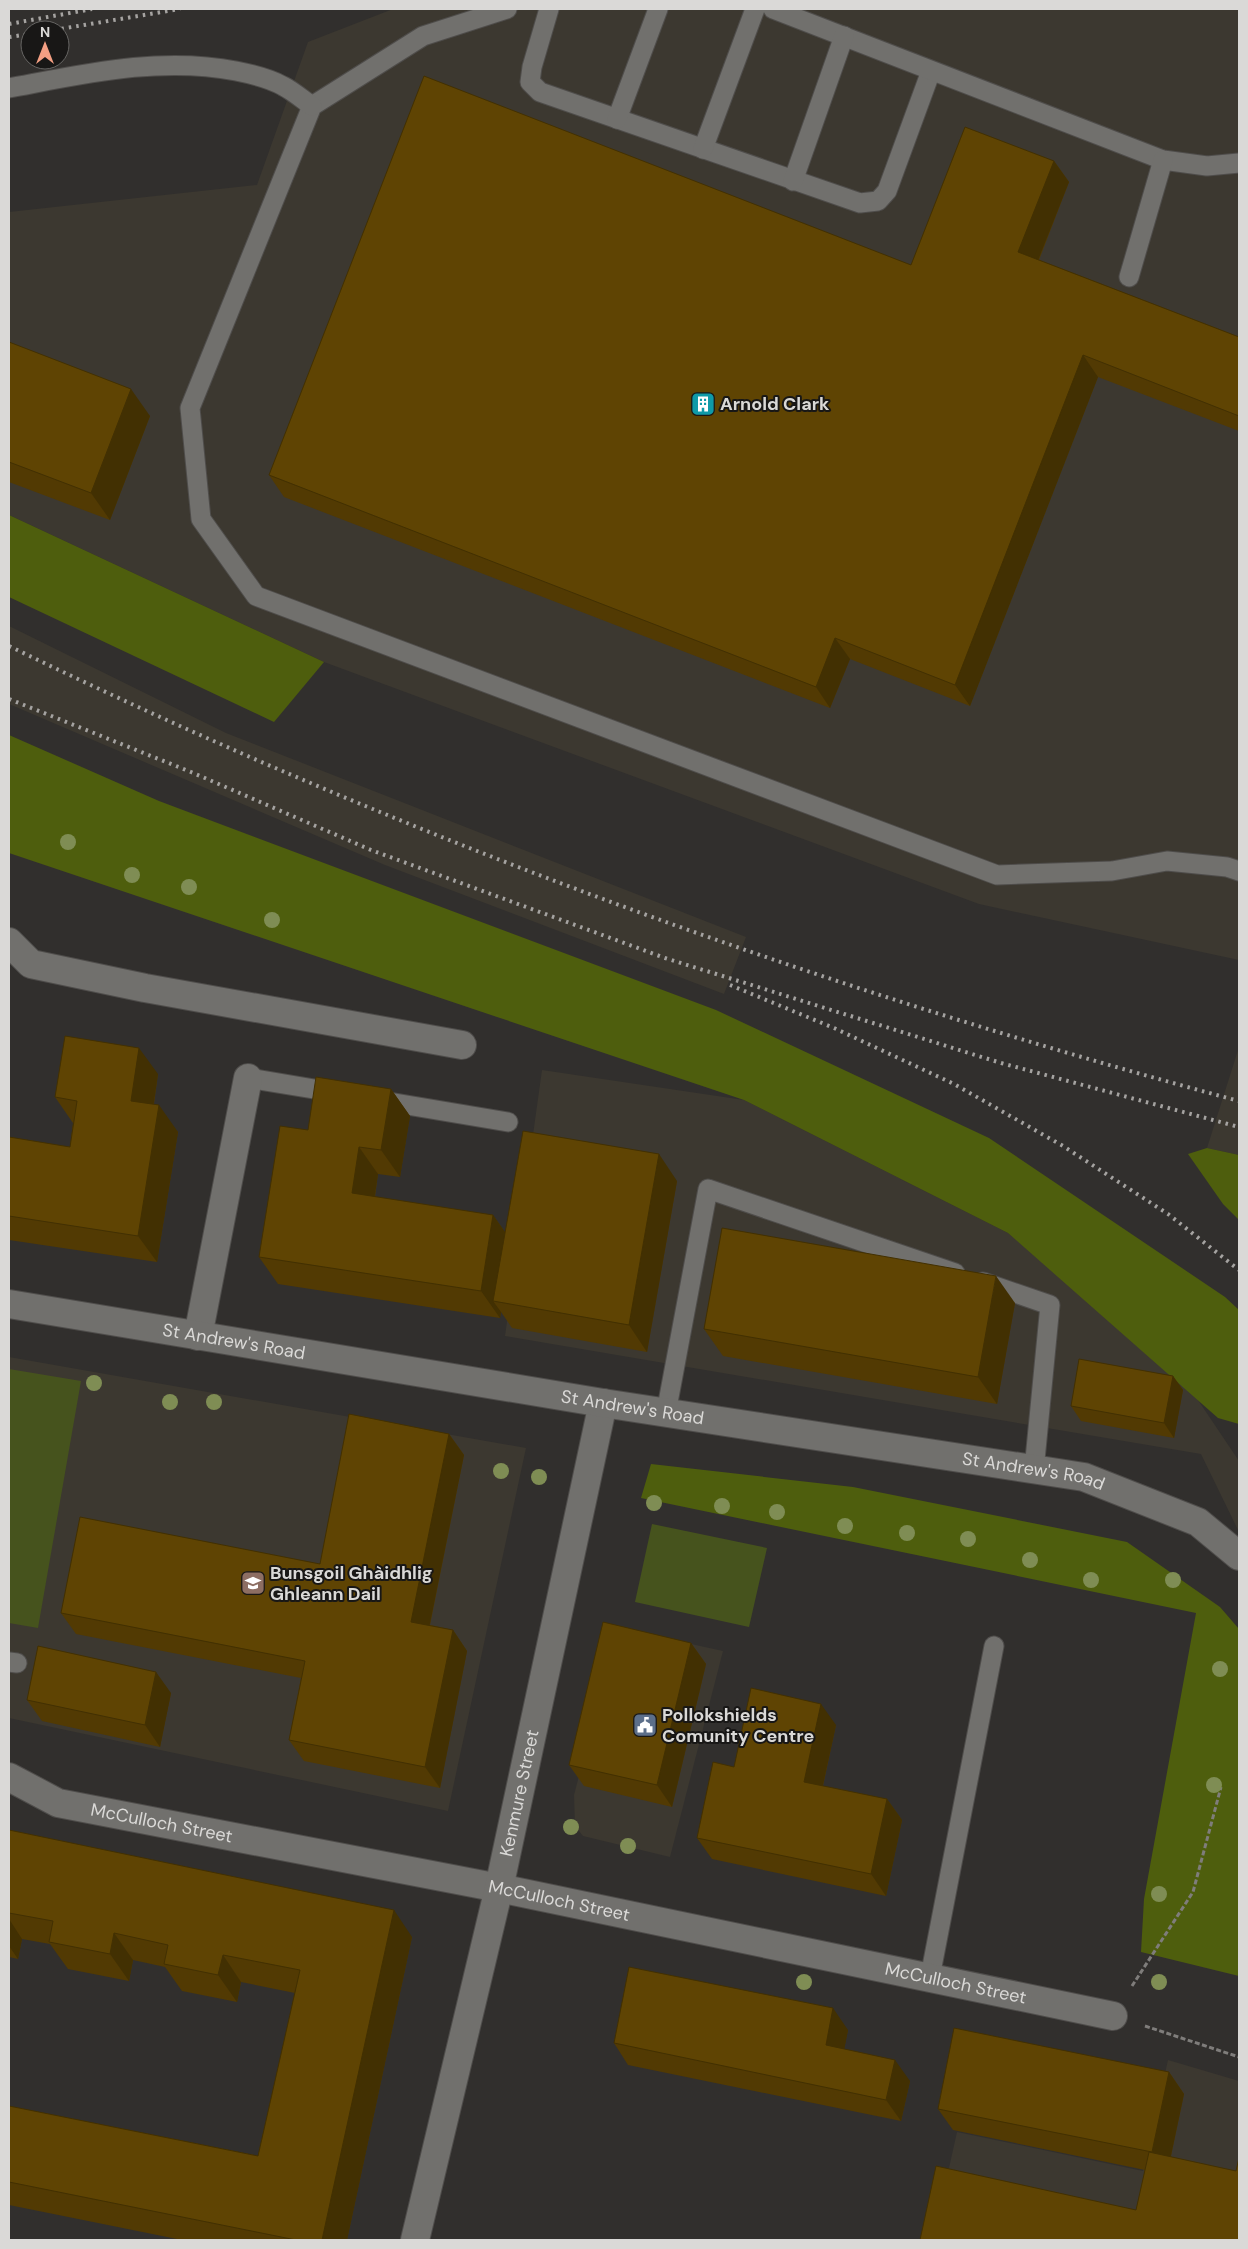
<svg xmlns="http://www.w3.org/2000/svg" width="1248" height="2249" font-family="'DM Sans',sans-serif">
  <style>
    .built { fill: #3c3830 }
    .green { fill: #46531d }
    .forest { fill: #4e5e0d }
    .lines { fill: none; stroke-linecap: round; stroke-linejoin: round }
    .lane-casing { stroke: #4f4d4b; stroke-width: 21 }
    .street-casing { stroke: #4f4d4b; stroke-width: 30 }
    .secondary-casing { stroke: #4f4d4b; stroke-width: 30 }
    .path { stroke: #7f7d7b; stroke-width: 3; stroke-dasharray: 5 2.5; stroke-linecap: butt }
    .lane { stroke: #71706d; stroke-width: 19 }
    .street { stroke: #71706d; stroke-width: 28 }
    .secondary { stroke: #71706d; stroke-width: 28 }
    .rail { stroke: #a5a3a1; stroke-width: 4; stroke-dasharray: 2.5 5; stroke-linecap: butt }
    .tree { fill: #7f8d54 }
    .wall { fill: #523a03 }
    .shaded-wall { fill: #423002 }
    .building { fill: #5f4403; stroke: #423002 }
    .labels { text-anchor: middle; stroke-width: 4; stroke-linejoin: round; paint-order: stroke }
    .poi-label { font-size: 18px; font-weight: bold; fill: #dad9d7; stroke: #181716; text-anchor: start }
    .street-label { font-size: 18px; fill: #dad9d7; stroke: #181716 }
  </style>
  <rect width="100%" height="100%" fill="#312f2d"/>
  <g class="built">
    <polygon points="393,9 1239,9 1239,960 979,904 324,662 9,515 9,212 257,185 308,42"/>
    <polygon points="9,626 226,733 746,937 724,994 385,865 9,704"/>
    <polygon points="1239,1047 1239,1155 1207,1148"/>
    <polygon points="542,1070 744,1100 1008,1233 1171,1360 1239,1461 1239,1532 1201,1454 505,1336"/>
    <polygon points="9,1357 526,1448 448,1811 9,1718"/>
    <polygon points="618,1628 723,1651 670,1857 583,1836 575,1826 574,1795"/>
    <polygon points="1168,2060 1239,2081 1239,2240 933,2240 957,2132 1143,2171"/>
  </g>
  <g class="green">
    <polygon points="9,1369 81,1381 38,1628 9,1623"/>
    <polygon points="652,1524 767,1548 749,1627 635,1602"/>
  </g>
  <g class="forest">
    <polygon points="9,515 324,662 274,722 9,597"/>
    <polygon points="9,735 159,801 716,1010 989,1138 1225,1297 1239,1310 1239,1424 1218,1418 1008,1233 744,1100 9,853"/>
    <polygon points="1207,1148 1239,1155 1239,1220 1223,1204 1188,1154"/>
    <polygon points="651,1464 853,1487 1127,1542 1220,1607 1239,1629 1239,1976 1141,1952 1144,1899 1196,1613 641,1498"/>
  </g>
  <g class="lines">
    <g class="lane-casing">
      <g id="lane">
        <polyline points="507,9 423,36 312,106 190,408 201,519 256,596 997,875 1112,871 1167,861 1227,867 1239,871"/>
        <polyline points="549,9 532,67 530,82 540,92 860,203 878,201 887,191 931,71"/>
        <polyline points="773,9 1163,160 1207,166 1239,163"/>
        <path d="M9,88C84,74 160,56 236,71C251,74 269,78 283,86C293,91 302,99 312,106"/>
        <polyline points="617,119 658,9"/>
        <polyline points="703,149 755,9"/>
        <polyline points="793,181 844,36"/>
        <polyline points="1129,277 1163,160"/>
        <polyline points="248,1078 338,1093"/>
        <polyline points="377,1100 508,1122"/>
        <polyline points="983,1282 1050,1305 1034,1470"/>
        <polyline points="666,1413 708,1189 955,1273"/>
        <polyline points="9,1662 17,1663"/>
        <polyline points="930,1977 994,1646"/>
      </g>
    </g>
    <g class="street-casing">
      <g id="street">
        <polyline points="9,942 31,964 145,988 462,1045"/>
        <polyline points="198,1336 248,1078"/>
        <path id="s1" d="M9,1777L58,1803L499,1888L1113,2016"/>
        <path id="s2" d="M415,2240L499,1888L603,1403"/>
      </g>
    </g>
    <g class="secondary-casing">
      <g id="secondary">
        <path id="s3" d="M9,1304L603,1403L1084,1477L1198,1522L1239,1556"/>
      </g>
    </g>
    <g class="path">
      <polyline points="1132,1986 1193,1892 1221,1787"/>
      <polyline points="1145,2026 1239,2057"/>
    </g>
    <use href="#lane" class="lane"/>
    <use href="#street" class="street"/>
    <use href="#secondary" class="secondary"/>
    <g class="rail">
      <polyline points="9,24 92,9"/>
      <polyline points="54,30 180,9"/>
      <polyline points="9,37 30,34"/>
      <path d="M9,646C402,837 817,988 1239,1101"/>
      <polyline points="9,699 191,772 371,850 665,958 1001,1063 1239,1127"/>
      <polyline points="730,985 834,1028 954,1084 1063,1146 1168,1214 1239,1270"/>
    </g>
  </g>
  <g class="tree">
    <circle cx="68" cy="842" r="8"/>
    <circle cx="132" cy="875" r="8"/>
    <circle cx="189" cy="887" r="8"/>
    <circle cx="272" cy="920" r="8"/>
    <circle cx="94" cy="1383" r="8"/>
    <circle cx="170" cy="1402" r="8"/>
    <circle cx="214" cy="1402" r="8"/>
    <circle cx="501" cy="1471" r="8"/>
    <circle cx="539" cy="1477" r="8"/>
    <circle cx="654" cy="1503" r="8"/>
    <circle cx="722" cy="1506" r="8"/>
    <circle cx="777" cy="1512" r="8"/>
    <circle cx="845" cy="1526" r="8"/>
    <circle cx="907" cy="1533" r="8"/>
    <circle cx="968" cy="1539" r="8"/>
    <circle cx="1030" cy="1560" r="8"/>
    <circle cx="1091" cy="1580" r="8"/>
    <circle cx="1173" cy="1580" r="8"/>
    <circle cx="1220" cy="1669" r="8"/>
    <circle cx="1214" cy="1785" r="8"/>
    <circle cx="571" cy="1827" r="8"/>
    <circle cx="628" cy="1846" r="8"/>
    <circle cx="1159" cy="1894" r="8"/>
    <circle cx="804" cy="1982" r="8"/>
    <circle cx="1159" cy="1982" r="8"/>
  </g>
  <g class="wall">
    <polygon points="1054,161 1069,182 1039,260 1239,337 1239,431 1098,377 970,706 850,659 830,708 284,497 269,475 911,265"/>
    <polygon points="9,342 150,416 110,520 9,482"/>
    <polygon points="158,1074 154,1104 178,1132 157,1262 9,1240 9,1137 70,1147 73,1123 55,1097"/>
    <polygon points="391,1089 410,1116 400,1177 378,1174 375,1197 493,1215 505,1232 677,1181 647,1352 512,1328 501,1312 500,1318 278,1284 259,1257"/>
    <polygon points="1015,1303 997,1404 723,1356 704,1329"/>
    <polygon points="1173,1376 1183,1390 1174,1438 1081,1421 1071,1406"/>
    <polygon points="449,1434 464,1455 430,1625 453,1630 467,1651 440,1788 304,1761 289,1740 301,1678 76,1634 61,1613 320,1564"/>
    <polygon points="691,1643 706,1664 672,1807 584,1786 569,1765"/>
    <polygon points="171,1693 160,1747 42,1721 27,1700"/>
    <polygon points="836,1725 823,1786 887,1799 902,1820 886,1896 712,1859 697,1838 734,1767"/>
    <polygon points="9,1830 412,1937 347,2240 182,2240 9,2205 9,2106 258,2156 295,1993 241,1982 237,2002 182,1991 165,1967 133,1960 129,1981 68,1969 50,1944 22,1939 18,1959 9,1957"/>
    <polygon points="848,2030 844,2049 910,2081 901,2121 628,2065 614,2043"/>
    <polygon points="1169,2072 1184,2094 1171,2156 1239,2240 1136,2210 1145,2170 953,2130 938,2109"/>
  </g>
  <g class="shaded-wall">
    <polygon points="1054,161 1069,182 1033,273 1018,252"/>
    <polygon points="1083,355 1098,377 970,706 955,685"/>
    <polygon points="131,389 150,416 110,520 91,493"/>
    <polygon points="835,638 850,659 830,708 816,687"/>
    <polygon points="139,1048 158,1074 150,1128 131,1101"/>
    <polygon points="391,1089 410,1116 400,1177 381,1150"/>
    <polygon points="159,1105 178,1132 157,1262 138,1236"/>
    <polygon points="359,1147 378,1174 371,1220 352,1193"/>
    <polygon points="659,1154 677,1181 647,1352 629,1325"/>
    <polygon points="493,1215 512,1242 493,1301 501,1312 500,1318 481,1291"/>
    <polygon points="996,1276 1015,1303 997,1404 978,1377"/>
    <polygon points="1173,1376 1183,1390 1174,1438 1164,1423"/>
    <polygon points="449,1434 464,1455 426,1643 411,1622"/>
    <polygon points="453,1630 467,1651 440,1788 425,1767"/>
    <polygon points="691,1643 706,1664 672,1807 657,1785"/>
    <polygon points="156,1672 171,1693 160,1747 145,1725"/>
    <polygon points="821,1704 836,1725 819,1803 804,1782"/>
    <polygon points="887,1799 902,1820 886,1896 871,1874"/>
    <polygon points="394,1910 412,1937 347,2240 322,2240"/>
    <polygon points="9,1919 22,1939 18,1959 9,1946"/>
    <polygon points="114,1933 133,1960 129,1981 110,1954"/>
    <polygon points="223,1955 241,1982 237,2002 218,1975"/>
    <polygon points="833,2008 848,2030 841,2066 826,2045"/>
    <polygon points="895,2060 910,2081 901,2121 886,2100"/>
    <polygon points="1169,2072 1184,2094 1167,2174 1152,2153"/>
  </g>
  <g class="building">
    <polygon points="424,76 911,265 965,127 1054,161 1018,252 1239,337 1239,416 1083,355 955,685 835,638 816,687 269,475"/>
    <polygon points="9,342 131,389 91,493 9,462"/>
    <polygon points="65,1036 139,1048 131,1101 159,1105 138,1236 9,1216 9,1137 70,1147 77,1101 55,1097"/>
    <polygon points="316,1077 391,1089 381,1150 359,1147 352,1193 493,1215 481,1291 259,1257 280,1126 308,1130"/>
    <polygon points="523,1131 659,1154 629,1325 493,1301"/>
    <polygon points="722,1228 996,1276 978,1377 704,1329"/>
    <polygon points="1079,1359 1173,1376 1164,1423 1071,1406"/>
    <polygon points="349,1414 449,1434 411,1622 453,1630 425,1767 289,1740 305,1661 61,1613 80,1517 320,1564"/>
    <polygon points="603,1622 691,1643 657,1785 569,1765"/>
    <polygon points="38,1646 156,1672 145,1725 27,1700"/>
    <polygon points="751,1688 821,1704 804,1782 887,1799 871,1874 697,1838 713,1762 734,1767"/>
    <polygon points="9,1830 394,1910 322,2240 296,2240 9,2182 9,2106 258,2156 300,1970 223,1955 218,1975 164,1964 168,1945 114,1933 110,1954 49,1942 53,1921 9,1913"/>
    <polygon points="629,1967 833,2008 826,2045 895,2060 886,2100 614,2043"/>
    <polygon points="954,2028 1169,2072 1152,2152 938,2109"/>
    <polygon points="1149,2152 1236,2171 1239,2158 1239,2240 920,2240 936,2166 1136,2210"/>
  </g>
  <defs>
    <g id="building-square" transform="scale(1.25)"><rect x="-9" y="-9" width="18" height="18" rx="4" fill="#0f9aa8" stroke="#181716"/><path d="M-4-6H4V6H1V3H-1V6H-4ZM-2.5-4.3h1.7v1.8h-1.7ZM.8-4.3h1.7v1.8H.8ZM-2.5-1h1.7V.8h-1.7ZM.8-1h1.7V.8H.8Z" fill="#fff"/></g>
    <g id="school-square" transform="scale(1.25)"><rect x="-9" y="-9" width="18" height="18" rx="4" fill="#8d6e63" stroke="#181716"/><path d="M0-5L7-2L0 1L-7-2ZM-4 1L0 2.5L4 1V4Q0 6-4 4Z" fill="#fff"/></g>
    <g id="civic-square" transform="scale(1.25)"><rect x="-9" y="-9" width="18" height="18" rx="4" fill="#5c6f8a" stroke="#181716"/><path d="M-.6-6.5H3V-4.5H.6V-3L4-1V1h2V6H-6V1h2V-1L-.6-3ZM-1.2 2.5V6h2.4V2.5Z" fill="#fff"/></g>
  </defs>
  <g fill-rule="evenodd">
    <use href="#building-square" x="703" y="404"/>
    <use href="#school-square" x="253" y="1583"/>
    <use href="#civic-square" x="645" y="1725"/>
  </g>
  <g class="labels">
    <g class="poi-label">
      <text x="720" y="410">Arnold Clark</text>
      <text x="270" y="1579">Bunsgoil Ghàidhlig<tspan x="270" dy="21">Ghleann Dail</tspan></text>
      <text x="662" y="1721">Pollokshields<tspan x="662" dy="21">Comunity Centre</tspan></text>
    </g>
    <g class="street-label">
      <text dy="6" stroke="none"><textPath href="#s3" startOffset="228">St Andrew's Road</textPath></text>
      <text dy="6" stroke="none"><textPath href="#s3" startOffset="632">St Andrew's Road</textPath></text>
      <text dy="6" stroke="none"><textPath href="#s3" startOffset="1038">St Andrew's Road</textPath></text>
      <text dy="6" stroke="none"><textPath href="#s2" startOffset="459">Kenmure Street</textPath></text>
      <text dy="6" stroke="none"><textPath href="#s1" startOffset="161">McCulloch Street</textPath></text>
      <text dy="6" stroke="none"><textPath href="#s1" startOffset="566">McCulloch Street</textPath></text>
      <text dy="6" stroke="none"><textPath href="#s1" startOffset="971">McCulloch Street</textPath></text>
    </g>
  </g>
  <rect width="1248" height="2249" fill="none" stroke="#dad9d7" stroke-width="20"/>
  <g transform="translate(45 45)"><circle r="24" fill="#181716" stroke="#666563"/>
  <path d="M0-4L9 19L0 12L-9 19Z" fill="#f39f83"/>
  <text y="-8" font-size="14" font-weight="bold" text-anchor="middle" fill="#dad9d7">N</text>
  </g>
</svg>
